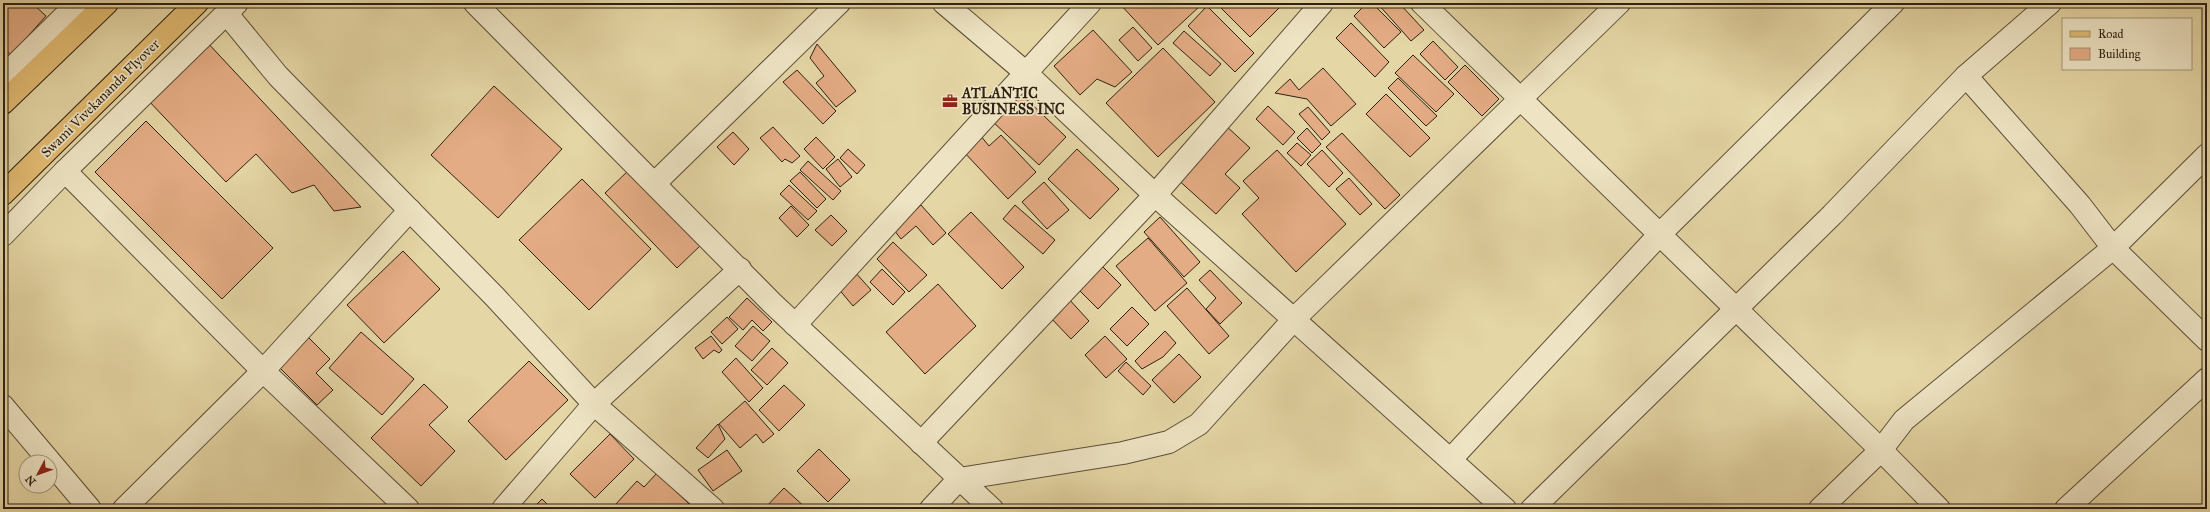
<svg xmlns="http://www.w3.org/2000/svg" width="2210" height="512" font-family="'IM FELL Great Primer',serif">
  <style>
    .building { fill: #e4ac84; stroke: #2e2113 }
    .lines { fill: none; stroke-linecap: round; stroke-linejoin: round }
    .minor-casing { stroke: #5c4e38; stroke-width: 24 }
    .major-casing { stroke: #2e2113; stroke-width: 24 }
    .minor { stroke: #eee4c4; stroke-width: 22 }
    .major { stroke: #e2bb72; stroke-width: 22 }
    .labels { text-anchor: middle; stroke-width: 3.5; stroke-linejoin: round; paint-order: stroke }
    .poi-label { font-size: 14px; font-weight: bold; fill: #2e2113; stroke: #eee4c4; text-anchor: start }
    .street-label { font-size: 14px; fill: #2e2113; stroke: #eee4c4 }
  </style>
  <rect width="100%" height="100%" fill="#e5d6a5"/>
  <filter id="stains"><feTurbulence type="fractalNoise" baseFrequency=".005" numOctaves="4"/><feColorMatrix values="0 0 0 0 .2 0 0 0 0 .09 0 0 0 0 .02 0 0 0 .5 -.17"/></filter>
  <radialGradient id="worn" r=".72"><stop offset=".6" stop-color="#630" stop-opacity="0"/><stop offset="1" stop-color="#630" stop-opacity=".3"/></radialGradient>
  <g class="building">
    <polygon points="3,3 32,3 46,16 11,55 3,48"/>
    <polygon points="1119,3 1199,3 1201,5 1158,45"/>
    <polygon points="1216,3 1284,3 1250,37"/>
    <polygon points="1367,3 1372,3 1401,32 1384,48 1354,16"/>
    <polygon points="1377,3 1399,3 1424,30 1411,41"/>
    <polygon points="1207,6 1254,53 1235,72 1188,26"/>
    <polygon points="1351,23 1389,62 1375,77 1336,38"/>
    <polygon points="1133,27 1152,48 1138,61 1119,40"/>
    <polygon points="1093,30 1132,72 1115,87 1097,79 1080,95 1054,66"/>
    <polygon points="1184,31 1221,64 1210,76 1173,43"/>
    <polygon points="205,40 361,207 334,211 314,185 292,193 256,154 226,182 145,97"/>
    <polygon points="1433,41 1458,67 1445,80 1420,54"/>
    <polygon points="817,44 856,91 836,107 816,83 824,76 810,58"/>
    <polygon points="1163,48 1215,102 1158,157 1106,103"/>
    <polygon points="1413,55 1454,94 1436,112 1395,73"/>
    <polygon points="1465,65 1499,99 1482,116 1448,82"/>
    <polygon points="1323,68 1356,104 1331,126 1307,99 1275,93 1290,79 1299,90"/>
    <polygon points="797,70 836,111 823,124 783,82"/>
    <polygon points="1398,78 1437,116 1426,126 1388,88"/>
    <polygon points="494,86 562,149 498,218 431,155"/>
    <polygon points="1019,92 1066,137 1039,165 992,121"/>
    <polygon points="1386,94 1430,138 1410,157 1366,114"/>
    <polygon points="1268,106 1295,132 1283,145 1256,119"/>
    <polygon points="1308,107 1330,132 1322,140 1299,114"/>
    <polygon points="146,121 273,248 222,299 95,172"/>
    <polygon points="1224,124 1250,148 1225,174 1240,188 1216,214 1175,177"/>
    <polygon points="773,127 800,156 792,163 785,159 782,162 760,138"/>
    <polygon points="1307,128 1321,144 1312,153 1297,138"/>
    <polygon points="733,132 749,149 734,165 717,147"/>
    <polygon points="1342,133 1400,195 1385,209 1326,147"/>
    <polygon points="980,135 989,146 1001,135 1036,172 1008,199 963,151"/>
    <polygon points="816,137 835,157 823,169 804,149"/>
    <polygon points="1297,143 1311,155 1301,166 1287,153"/>
    <polygon points="848,149 865,165 857,174 840,158"/>
    <polygon points="1077,149 1119,189 1090,219 1048,179"/>
    <polygon points="1277,150 1346,224 1296,272 1242,214 1259,198 1243,181"/>
    <polygon points="1322,150 1343,173 1329,187 1307,164"/>
    <polygon points="838,159 852,177 840,187 826,169"/>
    <polygon points="808,161 841,191 833,200 800,170"/>
    <polygon points="630,169 702,244 677,268 605,193"/>
    <polygon points="800,172 826,199 817,208 790,181"/>
    <polygon points="1349,178 1372,204 1360,215 1336,189"/>
    <polygon points="582,179 651,249 589,310 519,240"/>
    <polygon points="1044,182 1069,210 1047,229 1022,202"/>
    <polygon points="789,185 817,211 808,220 780,194"/>
    <polygon points="921,205 946,233 933,245 916,226 901,239 894,230"/>
    <polygon points="1015,205 1055,240 1043,254 1003,219"/>
    <polygon points="791,206 809,225 797,237 779,218"/>
    <polygon points="971,212 1024,267 1002,289 948,234"/>
    <polygon points="831,215 847,231 832,246 815,230"/>
    <polygon points="1160,217 1200,262 1184,277 1144,232"/>
    <polygon points="1148,238 1187,283 1155,311 1116,266"/>
    <polygon points="893,242 927,275 909,292 877,259"/>
    <polygon points="403,251 440,289 384,343 347,305"/>
    <polygon points="1098,262 1121,285 1098,309 1075,286"/>
    <polygon points="882,269 905,292 893,305 870,282"/>
    <polygon points="1210,270 1242,303 1220,324 1206,309 1216,298 1199,280"/>
    <polygon points="855,272 871,290 853,306 837,287"/>
    <polygon points="938,284 976,326 925,374 886,332"/>
    <polygon points="1187,288 1229,336 1209,354 1167,306"/>
    <polygon points="1067,297 1089,321 1071,339 1048,315"/>
    <polygon points="747,298 772,322 763,331 752,320 743,330 729,317"/>
    <polygon points="1132,307 1149,324 1127,346 1110,329"/>
    <polygon points="727,317 738,329 722,344 711,332"/>
    <polygon points="753,326 770,341 752,361 735,346"/>
    <polygon points="1165,331 1176,343 1163,357 1142,369 1135,361"/>
    <polygon points="361,332 414,379 382,415 329,368"/>
    <polygon points="304,333 330,359 316,373 333,390 317,405 275,363"/>
    <polygon points="711,336 722,350 719,353 714,350 703,359 695,348"/>
    <polygon points="1105,336 1127,359 1106,378 1085,355"/>
    <polygon points="772,348 788,363 767,385 751,370"/>
    <polygon points="1179,354 1201,377 1174,403 1152,380"/>
    <polygon points="736,358 763,388 749,402 722,372"/>
    <polygon points="529,361 568,400 506,460 468,421"/>
    <polygon points="1126,362 1151,386 1143,395 1118,371"/>
    <polygon points="424,384 448,407 429,425 455,451 421,486 371,438"/>
    <polygon points="784,385 805,405 779,431 759,410"/>
    <polygon points="745,401 774,434 763,443 756,434 740,448 719,424"/>
    <polygon points="718,424 725,439 708,458 696,448"/>
    <polygon points="610,434 634,459 595,498 570,474"/>
    <polygon points="819,449 850,480 828,502 797,471"/>
    <polygon points="727,450 742,471 713,491 698,470"/>
    <polygon points="657,473 689,504 684,509 619,509 615,505 637,481 644,487"/>
    <polygon points="784,488 807,509 764,509"/>
    <polygon points="542,499 552,509 532,509"/>
  </g>
  <g class="lines">
    <g class="minor-casing">
      <g id="minor">
        <polyline points="475,3 772,303 992,509"/>
        <polyline points="944,3 1025,72 1155,195 1505,509"/>
        <polyline points="1422,3 1881,450 1939,509"/>
        <polyline points="227,14 278,76 495,297 594,404 713,509"/>
        <polyline points="1966,76 2080,205 2113,248 2207,340"/>
        <polyline points="3,77 78,3"/>
        <polyline points="65,171 259,367 408,509"/>
        <polyline points="655,183 839,3"/>
        <polyline points="3,235 65,171 236,4"/>
        <polyline points="795,325 1090,3"/>
        <polyline points="3,406 90,509"/>
        <polyline points="921,443 1155,195 1322,3"/>
        <polyline points="1451,459 1660,234 1893,3"/>
        <polyline points="124,509 263,371 410,210"/>
        <polyline points="503,509 594,404 740,269"/>
        <polyline points="931,509 959,479 1123,453 1169,442 1199,424 1294,319 1619,3"/>
        <polyline points="1532,509 1832,215 1966,76 2050,3"/>
        <polyline points="1820,509 1881,450 1904,420 2113,248 2207,155"/>
        <polyline points="2066,509 2207,379"/>
      </g>
    </g>
    <g class="major-casing">
      <g id="major">
        <polyline points="3,103 107,3"/>
        <polyline points="3,194 197,3"/>
      </g>
    </g>
    <use href="#minor" class="minor"/>
    <use href="#major" class="major"/>
  </g>
  <defs>
    <g id="office-bare" transform="scale(1.2)"><path d="M-6-3h4V-5.5h4V-3h4V5H-6ZM-1-4.5V-3h2v-1.5ZM-6 0V1H6V0Z" fill="#8f2418" stroke="#eee4c4" stroke-width="2.5" paint-order="stroke"/></g>
  </defs>
  <g fill-rule="evenodd">
    <use href="#office-bare" x="950" y="101"/>
  </g>
  <g class="labels">
    <g class="poi-label">
      <text x="962" y="98">ATLANTIC<tspan x="962" dy="16">BUSINESS INC</tspan></text>
    </g>
    <g class="street-label">
      <text transform="translate(100 98) rotate(-45)" y="5">Swami Vivekananda Flyover</text>
    </g>
  </g>
  <rect width="2210" height="512" fill="none" stroke="#e5d6a5" stroke-width="16"/>
  <rect x="4" y="4" width="2202" height="504" fill="none" stroke="#2e2113" stroke-width="2"/>
  <rect x="8" y="8" width="2194" height="496" fill="none" stroke="#2e2113"/>
  <rect x="2062" y="18" width="130" height="52" fill="#eee4c4" stroke="#a1967d"/>
  <rect x="2070" y="31" width="20" height="6" fill="#e2bb72" stroke="#a1967d"/>
  <text x="2098" y="38" font-size="12" fill="#2e2113">Road</text>
  <rect x="2070" y="48" width="20" height="12" fill="#e4ac84" stroke="#a1967d"/>
  <text x="2098" y="58" font-size="12" fill="#2e2113">Building</text>
  <g transform="translate(38 474) rotate(229)"><circle r="19" fill="#eee4c4" stroke="#a1967d"/>
  <path d="M0-3L7 15L0 10L-7 15Z" fill="#8f2418"/>
  <text y="-6" font-size="11" font-weight="bold" text-anchor="middle" fill="#2e2113">N</text>
  </g>
  <rect width="100%" height="100%" filter="url(#stains)"/>
  <rect width="100%" height="100%" fill="url(#worn)"/>
</svg>
